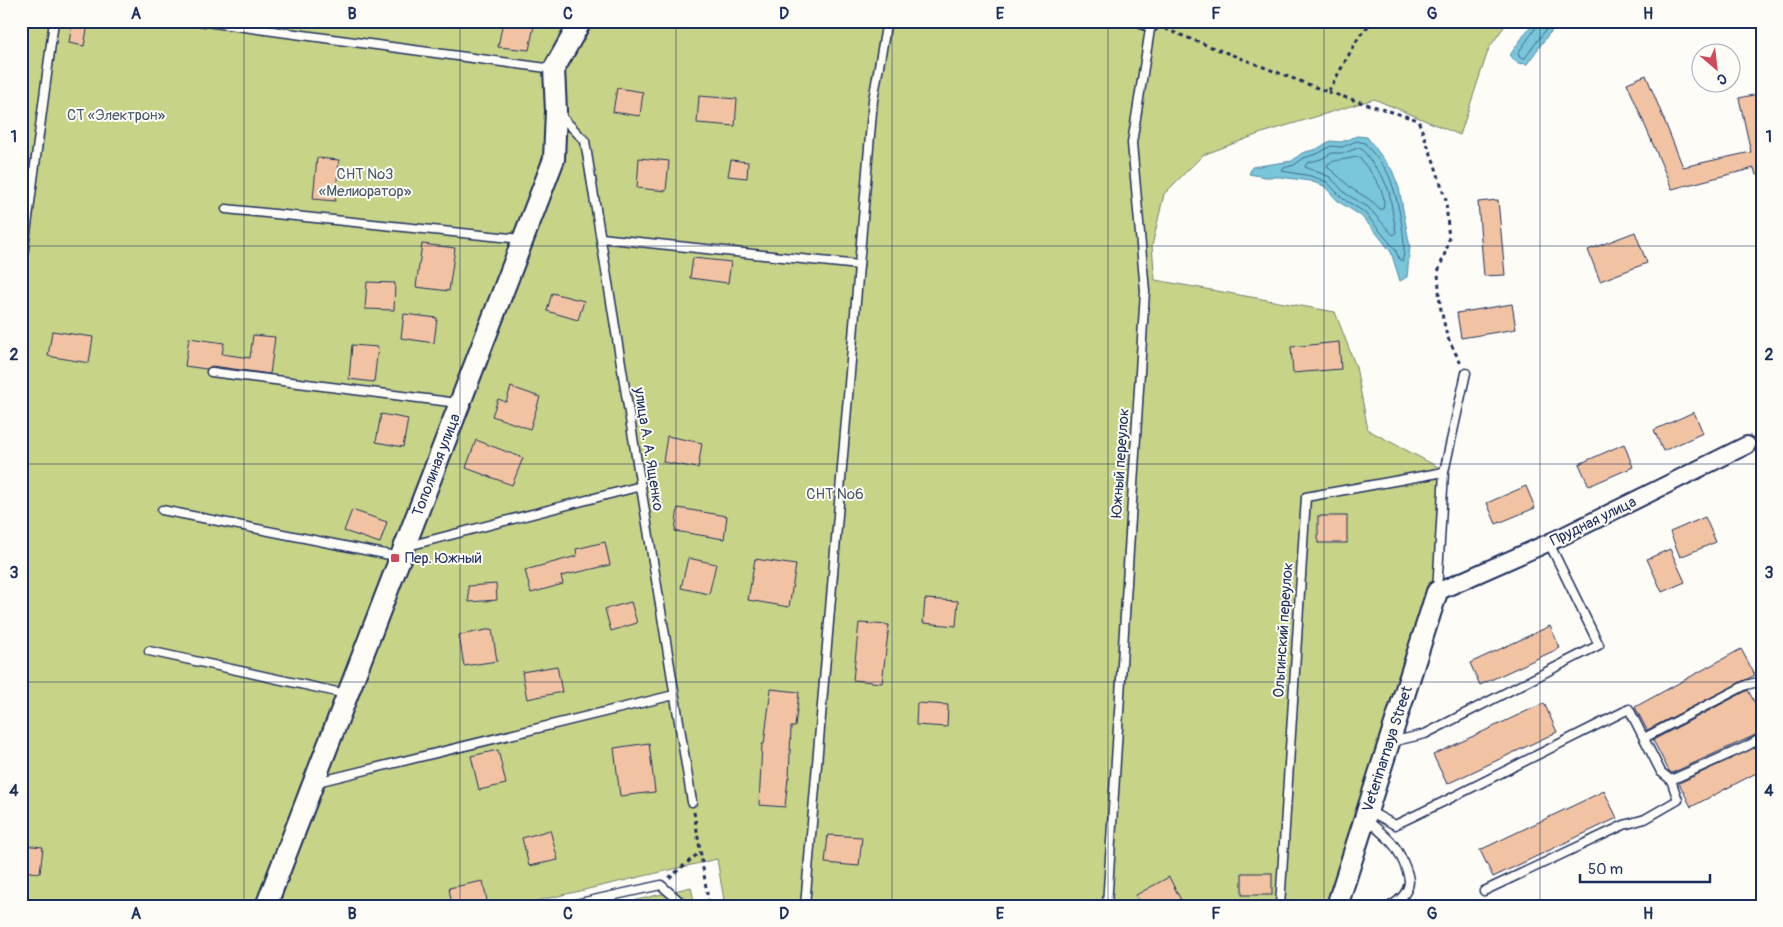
<svg xmlns="http://www.w3.org/2000/svg" width="1783" height="927" font-family="Pangolin,sans-serif">
  <style>
    .green { fill: #c7d387; stroke: #718172 }
    .water { fill: #79c5d9; stroke: #5389a8 }
    .lines { fill: none; stroke-linecap: round; stroke-linejoin: round }
    .shore { stroke: #416b8f; stroke-width: 1 }
    .building { fill: #f2c3a2; stroke: #1b2f5e }
    .service-casing { stroke: #1b2f5e; stroke-width: 11 }
    .minor-casing { stroke: #1b2f5e; stroke-width: 20 }
    .tertiary-casing { stroke: #1b2f5e; stroke-width: 24 }
    .path { stroke: #1b2f5e; stroke-width: 3; stroke-dasharray: 4 4; stroke-linecap: butt }
    .service { stroke: #fdfcf7; stroke-width: 8 }
    .minor { stroke: #fdfcf7; stroke-width: 16 }
    .tertiary { stroke: #fdfcf7; stroke-width: 20 }
    .grid { fill: none; stroke: #1b2f5e; stroke-width: 1; stroke-opacity: 0.55 }
    .poi-dot { fill: #d1495b; stroke: #fdfcf7; stroke-width: 2 }
    .labels { text-anchor: middle; stroke-width: 4; stroke-linejoin: round; paint-order: stroke }
    .park-label { font-size: 15px; fill: #465868; stroke: #fdfcf7 }
    .street-label { font-size: 15px; fill: #1b2f5e; stroke: #fdfcf7 }
    .poi-label { font-size: 15px; fill: #1b2f5e; stroke: #fdfcf7; text-anchor: start }
    .neatline { fill: none; stroke: #1b2f5e; stroke-width: 2 }
    .grid-label { font-size: 16px; text-anchor: middle; font-weight: bold; fill: #1b2f5e }
  </style>
  <rect width="100%" height="100%" fill="#fdfcf7"/>
  <filter id="ink" filterUnits="userSpaceOnUse"><feTurbulence type="fractalNoise" baseFrequency=".02" numOctaves="2"/><feDisplacementMap in="SourceGraphic" scale="10" xChannelSelector="R" yChannelSelector="G"/><feConvolveMatrix kernelMatrix="1 2 1 2 8 2 1 2 1" color-interpolation-filters="sRGB"/></filter>
  <g filter="url(#ink)">
    <g class="green">
      <polygon points="21,21 1508,21 1489,48 1460,135 1374,99 1259,134 1203,155 1164,194 1152,246 1155,280 1335,312 1356,367 1368,430 1440,468 1440,595 1340,906 725,906 717,859 515,906 279,906 537,190 260,906 21,906"/>
      <polygon points="691,887 695,906 612,906"/>
    </g>
    <g class="water">
      <polygon points="1534,21 1562,21 1548,35 1527,64 1517,63 1510,55"/>
      <polygon points="1357,136 1367,137 1392,170 1399,188 1410,247 1407,277 1400,281 1391,252 1378,235 1360,215 1339,202 1324,186 1310,181 1280,177 1265,177 1249,174 1252,167 1292,161 1302,153 1317,149 1330,141 1341,142"/>
    </g>
    <g class="lines">
      <g class="shore">
        <polyline points="1538,21 1537,26 1518,53 1520,58 1525,58 1544,32 1555,21"/>
        <path d="M1357,141L1365,143C1372,153 1383,163 1388,174C1396,189 1409,247 1402,261L1399,259L1395,249L1364,212L1342,198L1327,182L1311,176L1282,171L1284,168L1294,165L1304,158L1319,153L1331,146L1342,147Z"/>
        <polygon points="1358,148 1362,149 1382,176 1389,191 1396,232 1394,235 1392,234 1368,207 1346,194 1330,177 1305,167 1307,163 1321,159 1332,153 1344,153"/>
        <path d="M1356,157H1359C1369,171 1388,190 1383,209H1380C1371,199 1361,195 1351,188C1343,181 1336,173 1327,167L1328,164C1336,159 1346,160 1356,157Z"/>
      </g>
    </g>
    <g class="building">
      <polygon points="503,21 535,21 529,50 498,47"/>
      <polygon points="72,22 88,24 84,46 69,43"/>
      <polygon points="1646,75 1683,167 1751,152 1739,98 1758,94 1762,111 1762,174 1756,175 1754,168 1672,189 1627,83"/>
      <polygon points="617,88 643,92 640,116 613,112"/>
      <polygon points="699,96 737,99 735,126 697,123"/>
      <polygon points="317,158 339,160 335,201 313,199"/>
      <polygon points="639,158 669,161 666,191 637,188"/>
      <polygon points="731,160 748,162 747,178 728,176"/>
      <polygon points="1498,200 1505,275 1484,276 1478,202"/>
      <polygon points="1635,232 1647,263 1600,281 1588,250"/>
      <polygon points="422,244 455,248 449,291 416,287"/>
      <polygon points="693,258 731,262 728,283 690,278"/>
      <polygon points="367,282 395,283 394,310 365,309"/>
      <polygon points="552,293 584,301 578,320 547,311"/>
      <polygon points="1512,304 1516,329 1461,338 1457,313"/>
      <polygon points="404,314 437,318 434,343 401,338"/>
      <polygon points="52,331 93,337 89,363 48,356"/>
      <polygon points="253,335 275,337 270,374 212,366 206,369 185,366 189,338 224,343 222,354 250,358"/>
      <polygon points="1339,342 1341,369 1293,373 1291,347"/>
      <polygon points="352,345 378,347 374,382 349,379"/>
      <polygon points="511,387 540,397 530,429 492,416 498,399 506,402"/>
      <polygon points="1694,412 1703,433 1663,451 1654,430"/>
      <polygon points="381,414 408,419 403,447 376,442"/>
      <polygon points="667,436 702,443 698,468 663,462"/>
      <polygon points="476,440 523,458 512,485 466,468"/>
      <polygon points="1624,444 1633,467 1589,486 1579,464"/>
      <polygon points="1526,486 1535,508 1496,524 1487,503"/>
      <polygon points="678,508 727,516 724,539 675,531"/>
      <polygon points="352,510 387,522 380,543 344,531"/>
      <rect x="1318" y="516" width="29" height="27"/>
      <polygon points="1705,517 1716,542 1680,557 1670,532"/>
      <polygon points="605,542 610,565 561,576 563,584 531,593 525,570 577,556 576,549"/>
      <polygon points="1670,549 1685,582 1662,592 1647,559"/>
      <polygon points="688,558 716,564 709,594 681,588"/>
      <polygon points="755,559 796,565 789,607 748,600"/>
      <polygon points="496,584 497,600 469,602 468,586"/>
      <polygon points="925,599 958,601 956,626 923,623"/>
      <polygon points="631,602 637,623 611,631 605,609"/>
      <polygon points="859,623 889,625 882,683 853,680"/>
      <polygon points="1550,626 1560,648 1480,685 1470,663"/>
      <polygon points="492,629 497,661 464,666 459,635"/>
      <polygon points="1741,649 1755,675 1647,730 1635,707"/>
      <polygon points="557,666 562,692 527,699 522,672"/>
      <polygon points="771,689 799,692 795,727 791,727 789,778 788,778 785,807 759,805 762,744 764,744"/>
      <polygon points="1748,690 1762,717 1762,732 1672,773 1669,771 1653,740"/>
      <polygon points="917,703 948,705 947,727 916,725"/>
      <polygon points="1544,703 1557,732 1447,784 1433,755"/>
      <polygon points="649,743 655,792 620,796 614,748"/>
      <polygon points="1762,744 1762,770 1691,807 1679,783"/>
      <polygon points="498,750 506,784 479,790 471,756"/>
      <polygon points="1604,791 1617,818 1493,877 1480,850"/>
      <polygon points="550,830 558,860 529,866 522,838"/>
      <polygon points="828,835 862,837 859,866 825,863"/>
      <polygon points="21,845 43,847 40,873 21,871"/>
      <rect x="1242" y="873" width="30" height="22"/>
      <polygon points="1169,877 1184,906 1142,906 1136,895"/>
      <polygon points="483,881 488,906 452,906 449,888"/>
    </g>
    <g class="lines">
      <g class="service-casing">
        <g id="service">
          <polyline points="199,21 554,69"/>
          <polyline points="559,114 585,141 692,802"/>
          <polyline points="226,209 521,239"/>
          <polyline points="601,238 859,265"/>
          <polyline points="21,271 54,21"/>
          <polyline points="211,372 458,403"/>
          <polyline points="162,510 400,557"/>
          <polyline points="408,546 641,486"/>
          <polyline points="1437,592 1444,472 1466,373"/>
          <polyline points="149,651 346,694"/>
          <polyline points="1644,738 1746,685 1762,681"/>
          <polyline points="1391,742 1425,734 1599,645 1549,543"/>
          <polyline points="317,782 674,695"/>
          <polyline points="1369,811 1395,825 1443,802 1629,709 1661,772 1671,780 1745,747 1762,738"/>
          <path d="M1366,819C1375,827 1384,834 1392,843C1399,851 1409,872 1409,882C1408,893 1399,901 1390,906"/>
          <polyline points="1484,891 1624,825 1645,819 1678,800 1671,780"/>
          <polyline points="566,906 661,885 685,906"/>
          <polyline points="805,906 873,100 887,21"/>
          <polyline points="1107,906 1145,291 1132,143 1151,23"/>
          <polyline points="1280,906 1306,497 1444,472"/>
        </g>
      </g>
      <g class="minor-casing">
        <g id="minor">
          <polyline points="1145,21 1151,23"/>
          <polyline points="1437,592 1559,538 1747,445"/>
        </g>
      </g>
      <g class="tertiary-casing">
        <g id="tertiary">
          <polyline points="266,906 554,159 556,111 554,69 581,21"/>
          <polyline points="1337,906 1437,592"/>
        </g>
      </g>
      <g class="path">
        <polyline points="1165,29 1328,92 1360,35 1373,21"/>
        <polyline points="1328,92 1418,120 1434,162 1446,200 1449,242 1438,272 1440,305 1447,336 1461,364"/>
        <polyline points="694,812 709,906"/>
        <polyline points="669,878 700,852"/>
      </g>
      <use href="#service" class="service"/>
      <use href="#minor" class="minor"/>
      <use href="#tertiary" class="tertiary"/>
    </g>
  </g>
  <path class="grid" d="M244,21V906M460,21V906M676,21V906M892,21V906M1108,21V906M1324,21V906M1540,21V906M21,246H1762M21,464H1762M21,682H1762"/>
  <rect class="poi-dot" x="390" y="553" width="10" height="10" rx="2.5"/>
  <g class="labels">
    <g class="park-label">
      <text x="116" y="120">СТ «Электрон»</text>
      <text x="365" y="179">СНТ №3<tspan x="365" dy="17">«Мелиоратор»</tspan></text>
      <text x="835" y="499">СНТ №6</text>
    </g>
    <g class="street-label">
      <text transform="translate(649 449) rotate(81)" y="5">улица А. А. Ященко</text>
      <text transform="translate(1120 463) rotate(-86)" y="5">Южный переулок</text>
      <text transform="translate(436 465) rotate(-69)" y="5">Тополиная улица</text>
      <text transform="translate(1593 521) rotate(-26)" y="5">Прудная улица</text>
      <text transform="translate(1283 630) rotate(-86)" y="5">Ольгинский переулок</text>
      <text transform="translate(1387 749) rotate(-72)" y="5">Veterinarnaya Street</text>
    </g>
    <g class="poi-label">
      <text x="405" y="563">Пер. Южный</text>
    </g>
  </g>
  <rect width="1783" height="927" fill="none" stroke="#fdfcf7" stroke-width="55"/>
  <g transform="translate(1716 68) rotate(152)"><circle r="24" fill="#fdfcf7" stroke="#a3aaba"/>
  <path d="M0-4L9 19L0 12L-9 19Z" fill="#d1495b"/>
  <text y="-8" font-size="14" font-weight="bold" text-anchor="middle" fill="#1b2f5e">С</text>
  </g>
  <path d="M1580 874v8h130v-8" fill="none" stroke="#1b2f5e" stroke-width="2.5"/>
  <text x="1588" y="874" font-size="15" fill="#1b2f5e" stroke="#fdfcf7" stroke-width="4" paint-order="stroke">50 m</text>
  <rect x="28" y="28" width="1728" height="872" class="neatline"/>
  <g class="grid-label">
    <text x="136" y="19">A</text>
    <text x="352" y="19">B</text>
    <text x="568" y="19">C</text>
    <text x="784" y="19">D</text>
    <text x="1000" y="19">E</text>
    <text x="1216" y="19">F</text>
    <text x="1432" y="19">G</text>
    <text x="1648" y="19">H</text>
    <text x="14" y="142">1</text>
    <text x="1769" y="142">1</text>
    <text x="14" y="360">2</text>
    <text x="1769" y="360">2</text>
    <text x="14" y="578">3</text>
    <text x="1769" y="578">3</text>
    <text x="14" y="796">4</text>
    <text x="1769" y="796">4</text>
    <text x="136" y="919">A</text>
    <text x="352" y="919">B</text>
    <text x="568" y="919">C</text>
    <text x="784" y="919">D</text>
    <text x="1000" y="919">E</text>
    <text x="1216" y="919">F</text>
    <text x="1432" y="919">G</text>
    <text x="1648" y="919">H</text>
  </g>
</svg>
